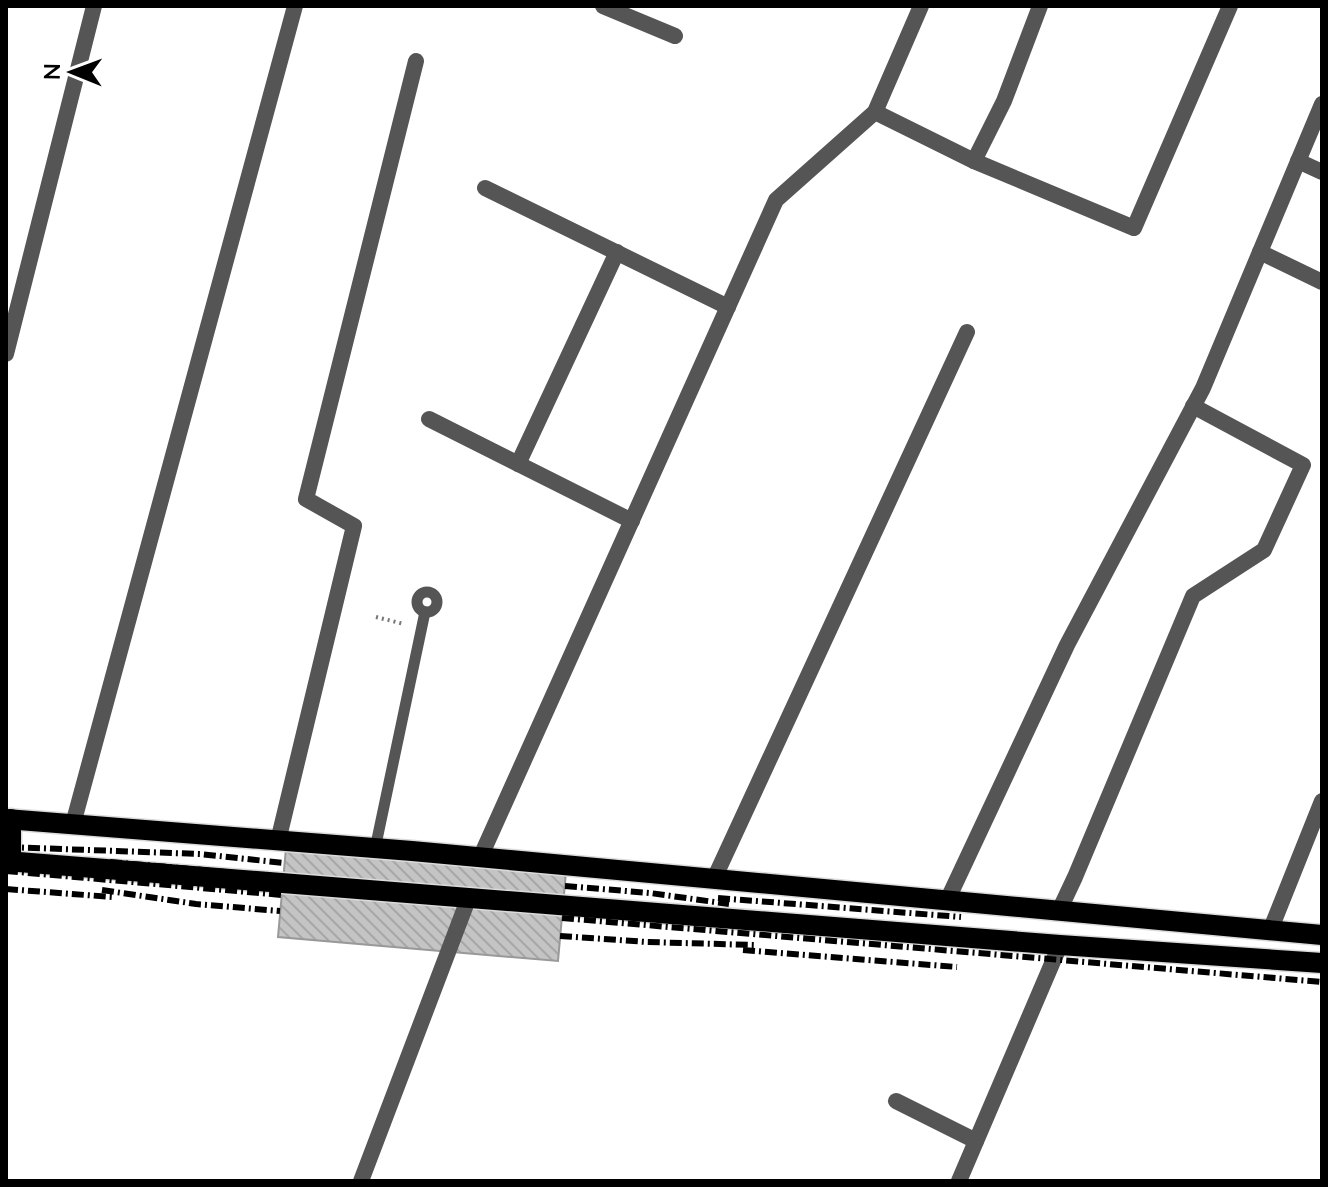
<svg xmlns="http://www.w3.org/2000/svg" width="1328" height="1187" font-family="Lato,sans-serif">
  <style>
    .building { fill: url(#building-back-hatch); stroke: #999; stroke-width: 2 }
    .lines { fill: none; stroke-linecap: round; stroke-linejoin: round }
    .primary-casing { stroke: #dbdbdb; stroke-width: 23 }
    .path { stroke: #777; stroke-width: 4; stroke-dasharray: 2 4; stroke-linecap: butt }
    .service { stroke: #555; stroke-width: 11 }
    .minor { stroke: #555; stroke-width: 16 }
    .primary { stroke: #000; stroke-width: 20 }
    .rail { stroke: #000; stroke-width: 6; stroke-dasharray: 12 4 2 4; stroke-linecap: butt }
  </style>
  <defs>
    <pattern id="building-back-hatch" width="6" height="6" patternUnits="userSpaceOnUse" patternTransform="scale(2)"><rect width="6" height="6" fill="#c4c4c4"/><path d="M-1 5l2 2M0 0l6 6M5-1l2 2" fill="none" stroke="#a7a7a7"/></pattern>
  </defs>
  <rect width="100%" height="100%" fill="#fff"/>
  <polygon class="building" points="287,837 567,861 558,961 278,937"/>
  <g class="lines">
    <g class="primary-casing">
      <g id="primary">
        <polyline points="6,819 412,851 1322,935"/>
        <polyline points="6,861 1060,945 1322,963"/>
        <polyline points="11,861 11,819"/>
      </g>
    </g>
    <polyline class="path" points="376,617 404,624"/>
    <g class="service">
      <circle cx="427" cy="602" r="10"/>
      <polyline points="375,849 425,612"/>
    </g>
    <g class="minor">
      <polyline points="603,6 675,36"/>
      <polyline points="875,112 974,161 1134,228 1230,6"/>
      <polyline points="974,161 1004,101 1040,6"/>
      <polyline points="1298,161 1322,172"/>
      <polyline points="485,188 728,307"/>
      <polyline points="1260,252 1322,282"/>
      <polyline points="6,354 94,6"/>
      <polyline points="429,419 632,521"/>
      <polyline points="518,464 617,252"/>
      <polyline points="73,824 295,6"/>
      <polyline points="278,841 354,526 306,499 416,61"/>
      <polyline points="480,858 776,200 875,112 921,6"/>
      <polyline points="714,879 967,332"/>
      <polyline points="947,901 1067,645 1203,388 1322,104"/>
      <polyline points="1059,911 1075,877 1193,596 1264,550 1303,465 1193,406"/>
      <polyline points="1270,931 1322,801"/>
      <polyline points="896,1101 976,1141"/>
      <polyline points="361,1181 469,897"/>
      <polyline points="959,1181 1060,945"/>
    </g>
    <use href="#primary" class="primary"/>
    <g class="rail">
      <polyline points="6,847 200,854 284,863"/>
      <polyline points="110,862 283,877"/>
      <polyline points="6,871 282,895"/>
      <polyline points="565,886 650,893 729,904"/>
      <polyline points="6,889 112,897"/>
      <polyline points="102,890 196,904 280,911"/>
      <polyline points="718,898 961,917"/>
      <polyline points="563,901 1322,963"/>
      <polyline points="562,918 1322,982"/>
      <polyline points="560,936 647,942 754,945"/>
      <polyline points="743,950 957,967"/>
    </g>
  </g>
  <rect width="1328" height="1187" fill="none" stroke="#000000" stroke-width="16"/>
  <g transform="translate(72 72) rotate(271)" stroke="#ffffff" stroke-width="6" paint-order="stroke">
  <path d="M0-6L14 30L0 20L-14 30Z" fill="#000000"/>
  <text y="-12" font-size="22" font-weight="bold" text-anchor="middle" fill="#000000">N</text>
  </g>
</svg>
